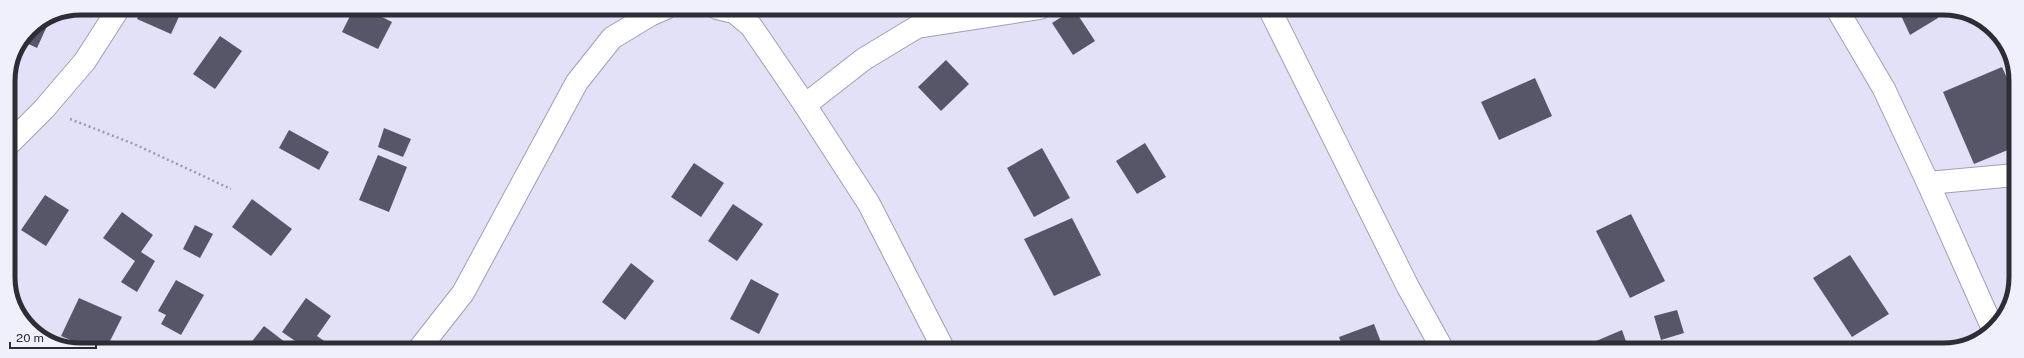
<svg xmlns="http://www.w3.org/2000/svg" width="2024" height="358" font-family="'Public Sans',sans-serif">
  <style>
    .building { fill: #575668 }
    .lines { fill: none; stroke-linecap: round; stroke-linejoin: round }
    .minor-casing { stroke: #a09fb3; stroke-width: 24 }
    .path { stroke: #9c9bab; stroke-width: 2.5; stroke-dasharray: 2 3; stroke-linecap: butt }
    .minor { stroke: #fff; stroke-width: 22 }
    .rim { fill: none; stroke: #2e2d35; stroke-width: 5 }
  </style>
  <rect width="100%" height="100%" fill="#e2e1f7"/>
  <g class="building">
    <polygon points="142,8 183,8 171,34 137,19"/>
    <polygon points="354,8 364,8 392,22 378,49 342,32"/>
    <polygon points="1074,9 1095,41 1073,55 1052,23"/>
    <polygon points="1898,9 1934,9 1938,18 1910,35"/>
    <polygon points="53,13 37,48 22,41 29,29"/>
    <polygon points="220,36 242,51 215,89 193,74"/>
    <polygon points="946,60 969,84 941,111 918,87"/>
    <polygon points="2002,67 2015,95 2015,147 1974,164 1943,92"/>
    <polygon points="1535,78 1552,116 1499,140 1481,102"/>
    <polygon points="384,128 411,139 403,157 378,147"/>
    <polygon points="289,130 329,152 319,170 279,148"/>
    <polygon points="1145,143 1166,177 1137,194 1116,161"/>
    <polygon points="1042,148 1070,198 1034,217 1007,168"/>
    <polygon points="378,155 407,167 389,212 359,200"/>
    <polygon points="694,163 724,183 701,217 671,197"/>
    <polygon points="45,195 69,210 46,246 21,230"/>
    <polygon points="252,199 292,229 271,256 232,227"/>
    <polygon points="733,204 763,224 737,261 708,241"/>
    <polygon points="122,212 153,235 141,252 155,261 137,292 121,282 135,261 103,238"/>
    <polygon points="1631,214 1665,281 1630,298 1596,231"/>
    <polygon points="1072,218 1101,275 1054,296 1024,239"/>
    <polygon points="195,225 213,234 200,258 183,249"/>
    <polygon points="1850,255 1889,314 1852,337 1813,278"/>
    <polygon points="631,263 654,281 625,320 602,302"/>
    <polygon points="751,279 779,294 759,334 730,319"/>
    <polygon points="176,280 204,295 181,335 161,324 166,315 158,311"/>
    <polygon points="79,298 122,317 106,349 91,349 61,336"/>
    <polygon points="306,298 331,316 317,336 336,349 307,349 282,332"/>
    <polygon points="1677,310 1684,333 1661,340 1654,316"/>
    <polygon points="1374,324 1384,350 1344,350 1339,337"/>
    <polygon points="264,326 294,349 246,349"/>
    <polygon points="1622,330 1629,350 1584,350 1582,347"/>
  </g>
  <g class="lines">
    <g class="minor-casing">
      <g id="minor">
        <polyline points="717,8 734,12 751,26 805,105 869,204 944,350"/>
        <polyline points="1269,8 1408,287 1443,350"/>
        <polyline points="1837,9 1884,89 1928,183 1993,329"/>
        <polyline points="805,105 864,59 917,27 1040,8"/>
        <polyline points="9,144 44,109 85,61 119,8"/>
        <polyline points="1928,183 2015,175"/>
        <polyline points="419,349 463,293 577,82 612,38 650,15 666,8"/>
      </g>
    </g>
    <polyline class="path" points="70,119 134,144 231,189"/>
    <use href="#minor" class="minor"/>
  </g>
  <path d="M0 0H2024V358H0ZM81 15H1943A66 66 0 0 1 2009 81V277A66 66 0 0 1 1943 343H81A66 66 0 0 1 15 277V81A66 66 0 0 1 81 15Z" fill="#f0f0fd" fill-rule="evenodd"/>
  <path class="rim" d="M81 15H1943A66 66 0 0 1 2009 81V277A66 66 0 0 1 1943 343H81A66 66 0 0 1 15 277V81A66 66 0 0 1 81 15Z"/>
  <path d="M10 342v6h86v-6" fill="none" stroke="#2e2d35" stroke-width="2"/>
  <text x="16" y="342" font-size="12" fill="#2e2d35" stroke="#f0f0fd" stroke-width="3" paint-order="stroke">20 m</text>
</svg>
